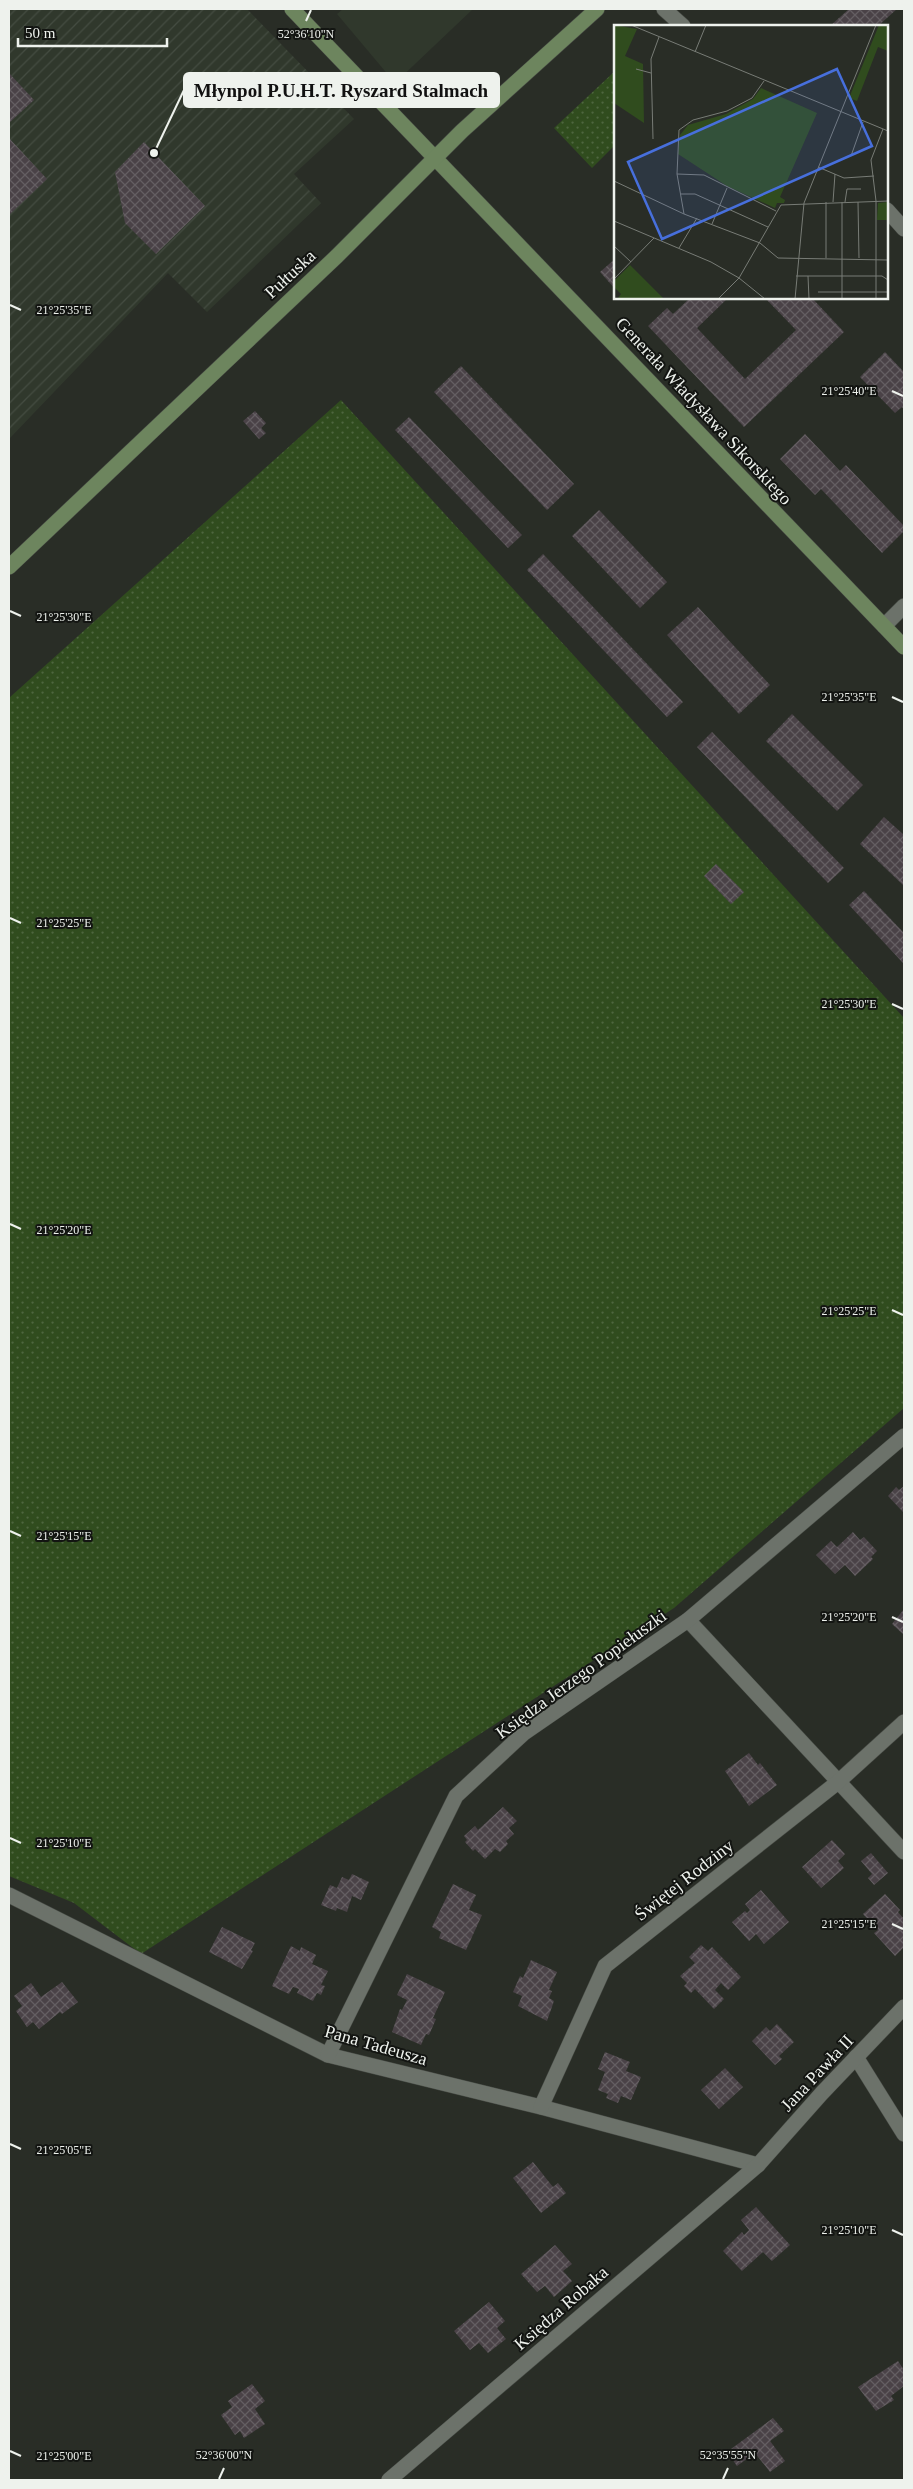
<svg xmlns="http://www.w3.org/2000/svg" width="913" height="2489" font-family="Georgia,serif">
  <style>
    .built { fill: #30382c }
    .industrial { fill: url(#industrial-furrows) }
    .park { fill: url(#park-dots) }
    .building { fill: url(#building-cross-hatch) }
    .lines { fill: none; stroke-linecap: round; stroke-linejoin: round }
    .street-casing { stroke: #464a44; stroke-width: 16 }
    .secondary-casing { stroke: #464a44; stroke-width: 16 }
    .street { stroke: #6c726a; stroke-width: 15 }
    .secondary { stroke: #6d855e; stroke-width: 15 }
    .ticks { fill: none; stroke: #eef2ed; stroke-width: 2 }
    .labels { text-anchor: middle; stroke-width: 4; stroke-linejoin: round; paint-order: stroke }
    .street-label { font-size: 18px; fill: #eef2ed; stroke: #131512 }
    .inset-road { fill: none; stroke: #787c76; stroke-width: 1 }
    .view { fill: #476fdc; fill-opacity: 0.15; stroke: #476fdc; stroke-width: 2.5 }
    .inset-edge { fill: none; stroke: #eef2ed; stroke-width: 2.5 }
    .ticks-label { font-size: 12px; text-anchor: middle; fill: #eef2ed; stroke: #131512; stroke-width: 4; stroke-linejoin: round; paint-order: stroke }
    .leader { fill: none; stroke: #eef2ed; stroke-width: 2 }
    .callout-dot { fill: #eef2ed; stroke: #131512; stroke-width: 2 }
    .callout { fill: #eef2ed; stroke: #eef2ed; stroke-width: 2 }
    .callout-label { font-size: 19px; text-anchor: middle; font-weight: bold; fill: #111 }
  </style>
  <defs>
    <pattern id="industrial-furrows" width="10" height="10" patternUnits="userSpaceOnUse" patternTransform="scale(1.25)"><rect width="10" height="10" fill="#30382c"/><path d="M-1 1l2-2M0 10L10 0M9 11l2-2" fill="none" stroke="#444c41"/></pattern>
    <pattern id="park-dots" width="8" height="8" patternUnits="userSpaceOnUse" patternTransform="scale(1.25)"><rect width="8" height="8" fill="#304c1e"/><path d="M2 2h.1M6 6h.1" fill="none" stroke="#4e663f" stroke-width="1.8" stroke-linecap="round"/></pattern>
    <pattern id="building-cross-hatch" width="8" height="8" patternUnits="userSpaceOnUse" patternTransform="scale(1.25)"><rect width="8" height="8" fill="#4a4247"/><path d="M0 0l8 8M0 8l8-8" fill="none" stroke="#645e62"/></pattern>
  </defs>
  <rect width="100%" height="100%" fill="#292d26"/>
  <polygon class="built" points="343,9 473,9 395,83 337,14"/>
  <polygon class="industrial" points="9,9 247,9 354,119 294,174 321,203 207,312 168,273 9,439"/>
  <g class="park">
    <polygon points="615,71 615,145 592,168 554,128"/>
    <polygon points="341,400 904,1018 904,1408 674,1608 141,1954 74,1903 9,1876 9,698"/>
  </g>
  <g class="building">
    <polygon points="849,9 897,9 878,26 830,26"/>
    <polygon points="9,73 34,100 9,123"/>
    <polygon points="9,138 47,179 9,215"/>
    <polygon points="144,142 205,206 156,254 125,223 115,172"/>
    <polygon points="616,258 616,290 600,272"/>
    <polygon points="690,298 728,298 697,328 745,379 796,330 765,298 812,298 844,332 744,427 648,326 667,308 673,314"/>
    <polygon points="885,352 904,372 904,410 902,407 895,413 860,377"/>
    <polygon points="461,366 574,484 547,510 434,392"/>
    <polygon points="255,411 266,423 261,428 266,433 259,439 243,421"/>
    <polygon points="409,417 522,535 508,548 395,430"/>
    <polygon points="805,434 840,471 846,465 904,526 904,531 882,553 821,489 815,495 780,459"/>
    <polygon points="599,510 667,582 640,608 572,536"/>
    <polygon points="543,554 683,702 667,717 527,570"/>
    <polygon points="698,607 770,685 739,714 667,635"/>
    <polygon points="792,714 863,785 837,811 766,741"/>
    <polygon points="712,732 844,868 828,883 697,747"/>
    <polygon points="884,817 904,835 904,886 860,844"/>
    <polygon points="716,864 744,892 731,904 704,876"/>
    <polygon points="864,891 904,933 904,964 849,905"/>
    <polygon points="904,1486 904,1513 888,1496 896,1487 899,1490"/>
    <polygon points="853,1532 860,1540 864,1537 877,1551 871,1557 873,1559 855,1576 845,1565 835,1574 816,1555 831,1541 837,1547"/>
    <polygon points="904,1609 904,1635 892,1624"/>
    <polygon points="749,1753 758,1765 760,1763 777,1785 749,1806 725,1771"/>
    <polygon points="503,1807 517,1821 509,1828 514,1834 506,1841 508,1844 500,1852 495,1849 485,1859 475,1849 473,1851 465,1842 467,1840 464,1836 475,1826 478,1830"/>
    <polygon points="832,1840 845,1854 838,1861 844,1868 821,1888 802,1867"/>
    <polygon points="871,1853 888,1873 874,1885 868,1878 872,1874 861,1861"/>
    <polygon points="352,1874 369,1882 361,1900 352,1896 347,1912 337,1908 336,1911 321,1905 330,1885 337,1888 342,1877 349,1880"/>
    <polygon points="453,1884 476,1895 469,1910 482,1915 466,1950 439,1938 441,1932 432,1927"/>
    <polygon points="761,1890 789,1922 764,1944 756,1934 749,1941 732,1922 745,1911 747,1913 750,1910 745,1904"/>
    <polygon points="885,1894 900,1910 898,1912 904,1919 904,1947 895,1956 874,1933 878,1930 863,1914"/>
    <polygon points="222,1927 255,1943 251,1950 253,1951 242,1969 209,1952"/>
    <polygon points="701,1945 708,1951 712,1947 741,1977 728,1990 721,1983 715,1990 724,1999 714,2009 695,1989 691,1993 684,1986 687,1983 680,1976 695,1963 689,1957"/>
    <polygon points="291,1946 300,1951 301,1947 316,1955 312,1964 328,1971 321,1985 325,1986 321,1995 317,1993 313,2001 297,1993 299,1989 293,1987 289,1994 272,1986"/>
    <polygon points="531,1960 557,1972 549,1990 552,1991 549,1998 554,2001 547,2021 518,2006 522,1996 513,1992 520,1976 523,1978"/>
    <polygon points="407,1974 445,1992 433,2018 436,2019 429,2035 426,2034 421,2045 392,2032 400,2009 402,2010 407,2000 397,1995"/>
    <polygon points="62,1982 78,2002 62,2014 60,2012 39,2029 33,2022 27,2027 16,2011 22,2006 14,1996 31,1983 41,1997"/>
    <polygon points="777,2024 794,2042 779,2056 782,2059 775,2065 752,2041 766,2027 770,2031"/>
    <polygon points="605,2052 630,2062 626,2071 641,2077 631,2100 621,2096 618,2103 606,2098 608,2094 598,2090 605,2072 598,2069"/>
    <polygon points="725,2068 743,2087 719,2109 701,2090"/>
    <polygon points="533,2162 553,2187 558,2183 566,2193 541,2213 513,2178"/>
    <polygon points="756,2207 790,2245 772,2261 763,2252 742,2271 723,2251 742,2232 744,2235 749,2230 741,2220"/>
    <polygon points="555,2245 572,2264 563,2271 572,2281 554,2297 545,2286 537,2292 521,2274"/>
    <polygon points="489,2302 505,2321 497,2328 506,2339 488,2353 479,2343 470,2350 454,2331"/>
    <polygon points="898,2361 904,2370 904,2386 891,2396 894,2400 876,2411 858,2387"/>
    <polygon points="252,2384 265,2401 255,2409 265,2424 244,2438 240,2431 235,2435 221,2415 232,2407 228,2401"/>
    <polygon points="773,2418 784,2431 770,2441 785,2461 770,2472 755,2453 737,2466 727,2452"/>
  </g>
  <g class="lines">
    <g class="street-casing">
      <g id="street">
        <polyline points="664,9 683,26"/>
        <polyline points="887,210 904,229"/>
        <polyline points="884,626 904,606"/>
        <polyline points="688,1620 904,1852"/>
        <polyline points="9,1895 328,2055 541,2107 758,2165"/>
        <polyline points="328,2055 456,1796 524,1733 688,1620 904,1436"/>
        <polyline points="856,2057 904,2134"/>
        <polyline points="541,2107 605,1966 838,1782 904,1722"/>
        <polyline points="389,2480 758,2165 822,2093 904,2007"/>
      </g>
    </g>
    <g class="secondary-casing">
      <g id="secondary">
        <polyline points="292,9 904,647"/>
        <polyline points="9,567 337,256 462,131 597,9"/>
      </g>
    </g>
    <use href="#street" class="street"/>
    <use href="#secondary" class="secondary"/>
  </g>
  <path class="ticks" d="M306,21L311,10M10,305L21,310M892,391L903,396M10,611L21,616M892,697L903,702M10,918L21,923M892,1004L903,1009M10,1224L21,1229M892,1310L903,1315M10,1531L21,1536M892,1617L903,1622M10,1838L21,1843M892,1924L903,1929M10,2144L21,2149M892,2230L903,2235M10,2451L21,2456M219,2479L224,2468M723,2479L728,2468"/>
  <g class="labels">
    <g class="street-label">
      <text transform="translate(290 274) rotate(-43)" y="6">Pułtuska</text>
      <text transform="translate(704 411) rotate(47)" y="6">Generała Władysława Sikorskiego</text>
      <text transform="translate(581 1674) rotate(-36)" y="6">Księdza Jerzego Popiełuszki</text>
      <text transform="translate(684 1880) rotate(-38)" y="6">Świętej Rodziny</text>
      <text transform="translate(376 2045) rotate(16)" y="6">Pana Tadeusza</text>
      <text transform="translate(817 2073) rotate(-47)" y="6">Jana Pawła II</text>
      <text transform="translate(561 2308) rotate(-41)" y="6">Księdza Robaka</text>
    </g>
  </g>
  <g transform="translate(614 25)">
    <rect width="274" height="274" fill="#292d26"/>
    <path d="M16,240L50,274L4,273L7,269L0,262V256Z" fill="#304c1e"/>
    <path d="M0,0L23,4L11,31L29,39L30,98L0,78Z" fill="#304c1e"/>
    <path d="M265,0L274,1V26L264,22L243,76L235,73ZM147,63L203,88L166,172L171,175L170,178H163L161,183L113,161L64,129L66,110L74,100L112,89L139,74ZM274,177V195H263L264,178Z" fill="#304c1e"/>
    <path class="inset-road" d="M17,0L274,106M81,27L92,0M22,44L37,48M39,114L37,34L45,12M237,131L249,97M204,142L230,153L260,151M63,149L90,150L162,186M0,156L70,189L146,218L164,233L274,235M67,169H81L154,202M212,177V233M219,177L221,149M228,177V274M231,177L233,164H247M244,177L245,233M70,189L63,149L65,105L79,95L113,86L138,73L150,56M0,196L97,237L125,253L151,274M98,199L113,163M0,221L17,237M65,223L83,193M182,251H268L274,255M194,251L195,274M0,254L40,213M204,267H274M104,274L125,253L167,180L274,176M181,274L190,178L262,0M262,274V176L257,135L269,104"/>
    <path class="view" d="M223,44L258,121L48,214L14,137Z"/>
    <rect width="274" height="274" class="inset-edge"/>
  </g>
  <g class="ticks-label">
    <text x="306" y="38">52°36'10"N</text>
    <text x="64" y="314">21°25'35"E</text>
    <text x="849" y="395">21°25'40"E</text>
    <text x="64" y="621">21°25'30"E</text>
    <text x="849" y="701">21°25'35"E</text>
    <text x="64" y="927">21°25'25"E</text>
    <text x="849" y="1008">21°25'30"E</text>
    <text x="64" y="1234">21°25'20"E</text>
    <text x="849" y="1315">21°25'25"E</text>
    <text x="64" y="1540">21°25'15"E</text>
    <text x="849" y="1621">21°25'20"E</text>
    <text x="64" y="1847">21°25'10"E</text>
    <text x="849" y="1928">21°25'15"E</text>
    <text x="64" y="2154">21°25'05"E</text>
    <text x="849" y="2234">21°25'10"E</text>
    <text x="224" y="2459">52°36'00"N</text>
    <text x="728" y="2459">52°35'55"N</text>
    <text x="64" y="2460">21°25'00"E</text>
  </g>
  <path class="leader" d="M154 153L184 90"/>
  <circle class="callout-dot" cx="154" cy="153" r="5"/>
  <rect class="callout" x="184" y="73" width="315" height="34" rx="5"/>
  <g class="callout-label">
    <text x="341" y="97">Młynpol P.U.H.T. Ryszard Stalmach</text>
  </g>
  <rect width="913" height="2489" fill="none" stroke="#eef2ed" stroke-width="20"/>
  <path d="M18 38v8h149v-8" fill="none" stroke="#eef2ed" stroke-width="2.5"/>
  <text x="25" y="38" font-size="15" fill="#eef2ed" stroke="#131512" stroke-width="4" paint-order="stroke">50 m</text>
</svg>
